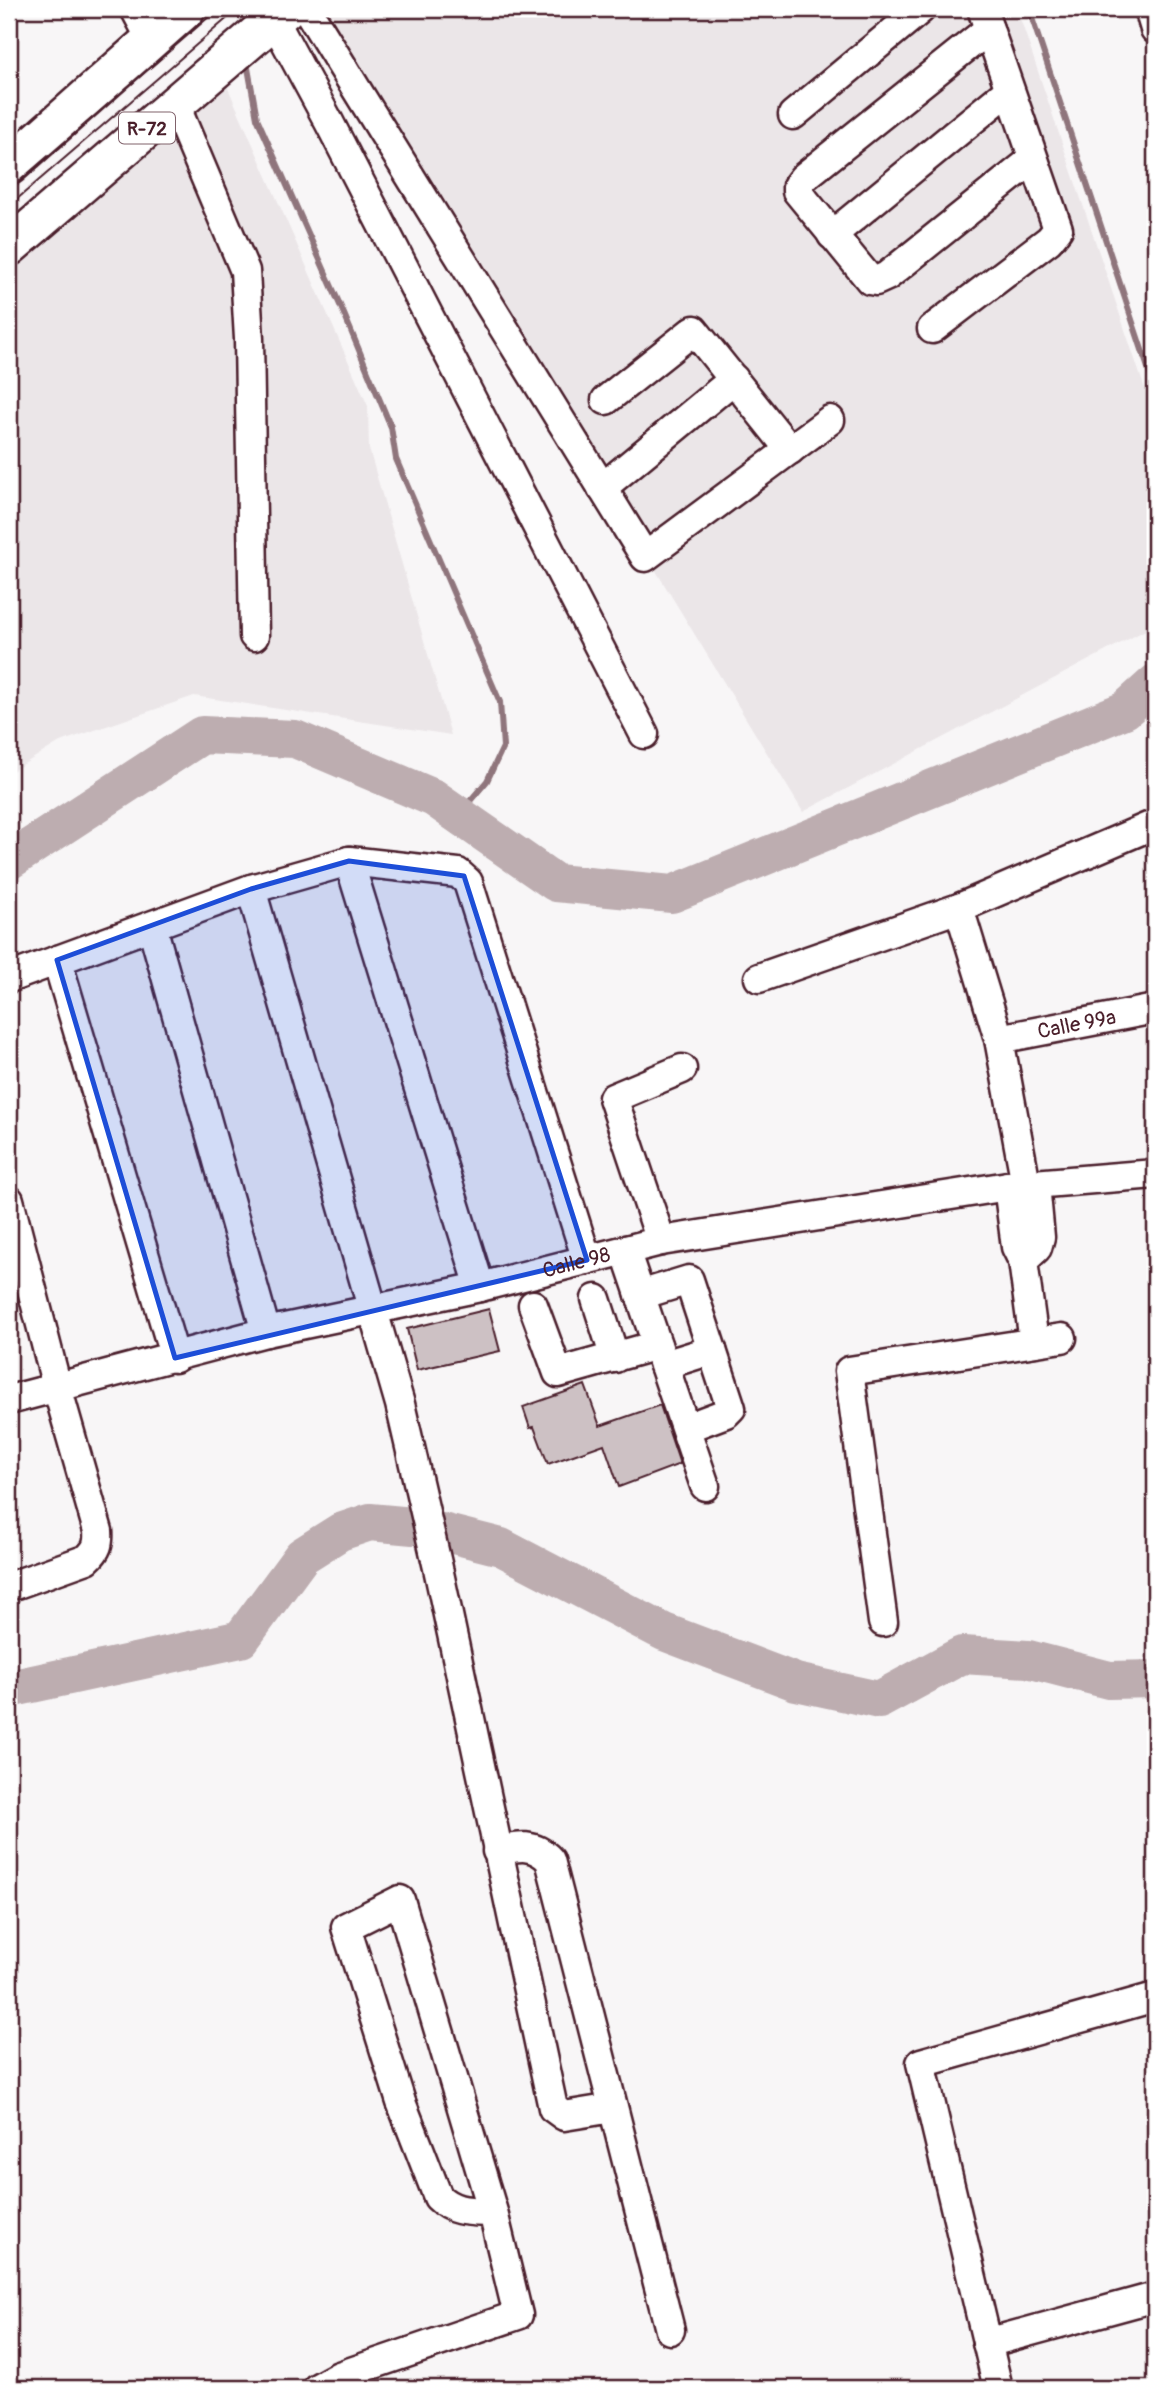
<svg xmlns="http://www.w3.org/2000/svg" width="1164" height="2397" font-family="Pangolin,sans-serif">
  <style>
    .built { fill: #ebe6e8 }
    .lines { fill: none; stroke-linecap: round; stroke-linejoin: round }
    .stream { stroke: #8f747b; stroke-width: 6 }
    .river { stroke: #bdadb0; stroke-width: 38 }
    .building { fill: #cdc1c4; stroke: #4a1f2b; stroke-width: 2 }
    .minor-casing { stroke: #4a1f2b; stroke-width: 33 }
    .major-casing { stroke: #4a1f2b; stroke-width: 42 }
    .minor { stroke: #fff; stroke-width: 28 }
    .major { stroke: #fff; stroke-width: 37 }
    .tram { stroke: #4a1f2b; stroke-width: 2 }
    .marked { fill: #1d4ed8; fill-opacity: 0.2; stroke: #1d4ed8; stroke-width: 5; stroke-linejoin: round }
    .labels { text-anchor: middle; stroke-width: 5; stroke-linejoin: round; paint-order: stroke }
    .shield { fill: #fff; stroke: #80626b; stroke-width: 2 }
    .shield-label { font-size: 19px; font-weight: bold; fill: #4a1f2b }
    .street-label { font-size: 21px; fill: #4a1f2b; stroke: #fff }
  </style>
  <rect width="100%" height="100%" fill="#f8f6f7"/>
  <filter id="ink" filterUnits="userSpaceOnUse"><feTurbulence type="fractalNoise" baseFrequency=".0143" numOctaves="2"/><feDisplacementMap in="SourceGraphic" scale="14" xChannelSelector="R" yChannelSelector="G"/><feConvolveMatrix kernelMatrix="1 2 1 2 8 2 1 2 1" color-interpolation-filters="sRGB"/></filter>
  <g filter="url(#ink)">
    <g class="built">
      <polygon points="316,9 1017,9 1155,419 1155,625 803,812 314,10"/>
      <polygon points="224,79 368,406 369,449 451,735 194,696 60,742 9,773 9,269"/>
    </g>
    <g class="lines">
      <g class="stream">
        <polyline points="1029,9 1155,389"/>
        <polyline points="248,68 257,118 344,314 391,427 396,459 500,702 503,747 487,781 458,815"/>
      </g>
      <g class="river">
        <polyline points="9,861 202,735 295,739 434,798 556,883 672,894 1125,710 1155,683"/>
        <polyline points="442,1532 501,1547 664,1632 796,1682 879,1700 962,1655 1028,1659 1109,1680 1155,1679"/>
        <polyline points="9,1689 241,1639 302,1556 340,1532 370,1522 413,1526"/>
      </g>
    </g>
    <g class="building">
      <polygon points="489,1309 500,1351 417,1370 407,1329"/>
      <polygon points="585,1385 600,1426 660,1405 680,1464 619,1487 604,1444 548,1464 534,1427 530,1428 523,1407"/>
    </g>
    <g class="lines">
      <g class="minor-casing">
        <g id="minor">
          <polyline points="135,9 151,39"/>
          <polyline points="307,9 645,557 830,420"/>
          <polyline points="1149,9 1155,29"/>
          <polyline points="274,20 329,122 644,734"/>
          <polyline points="989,29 803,178 797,186 797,191 870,280 876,281 887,276 1033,159"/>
          <polyline points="175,105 245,271 249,339 254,636"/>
          <polyline points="793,115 921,9"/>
          <polyline points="832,235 1009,90"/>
          <polyline points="932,329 1049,240 1058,229 982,9"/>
          <polyline points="606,400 694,330 790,450"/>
          <polyline points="602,488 734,379"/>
          <polyline points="349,861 480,1287"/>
          <polyline points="251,889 400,1404 438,1568 553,2108 564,2116 613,2108"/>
          <polyline points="959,908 999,1039 1026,1184"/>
          <polyline points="152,926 266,1332"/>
          <polyline points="57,960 175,1358"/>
          <polyline points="9,978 251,889 349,861 458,873 468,882 587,1260"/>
          <polyline points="759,978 959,908 1155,824"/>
          <path id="s1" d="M999,1039L1155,1009"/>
          <polyline points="1008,1186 1016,1247 1023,1261 1034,1342"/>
          <path d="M9,1200L57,1387L98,1531C99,1544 97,1550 87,1559L17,1584"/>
          <polyline points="661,1241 613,1098 682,1069"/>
          <polyline points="625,1250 705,1486"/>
          <polyline points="1023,1261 1037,1248 1040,1237 1035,1184"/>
          <polyline points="640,1295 689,1280 731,1408 726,1413 686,1428"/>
          <polyline points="596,1299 615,1358"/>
          <polyline points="533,1305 558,1373 657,1345"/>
          <polyline points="664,1365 712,1350"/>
          <path id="s2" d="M9,1400L266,1332L480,1287L661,1241L1008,1186L1155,1174"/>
          <polyline points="883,1622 849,1371 1062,1338"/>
          <path d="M497,1851C519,1846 534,1843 550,1860L670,2330"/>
          <polyline points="987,2343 1155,2297"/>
          <path d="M317,2388L339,2376L518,2315L493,2212L400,1900L346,1927L401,2102L438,2197C454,2213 471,2211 493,2212"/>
          <polyline points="998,2388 921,2063 1155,1997"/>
        </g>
      </g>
      <g class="major-casing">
        <g id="major">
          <polyline points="9,166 186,9"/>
          <polyline points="9,247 286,9"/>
        </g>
      </g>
      <use href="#minor" class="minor"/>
      <use href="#major" class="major"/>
      <g class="tram">
        <polyline points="9,190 218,9"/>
        <polyline points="9,206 238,9"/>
      </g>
    </g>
  </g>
  <path class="marked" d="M349,861L464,876L587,1260L175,1358L57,960L251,889Z"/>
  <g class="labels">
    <rect class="shield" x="119" y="112.5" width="56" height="31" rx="5"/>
    <g class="shield-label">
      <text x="147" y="135">R-72</text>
    </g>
    <g class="street-label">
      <text dy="7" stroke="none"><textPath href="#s1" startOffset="79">Calle 99a</textPath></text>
      <text dy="7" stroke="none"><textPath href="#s2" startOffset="584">Calle 98</textPath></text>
    </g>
  </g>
  <rect width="1164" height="2397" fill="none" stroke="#fff" stroke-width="35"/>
  <rect x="18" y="18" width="1129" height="2362" fill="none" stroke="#4a1f2b" stroke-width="2.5" filter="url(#ink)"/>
</svg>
